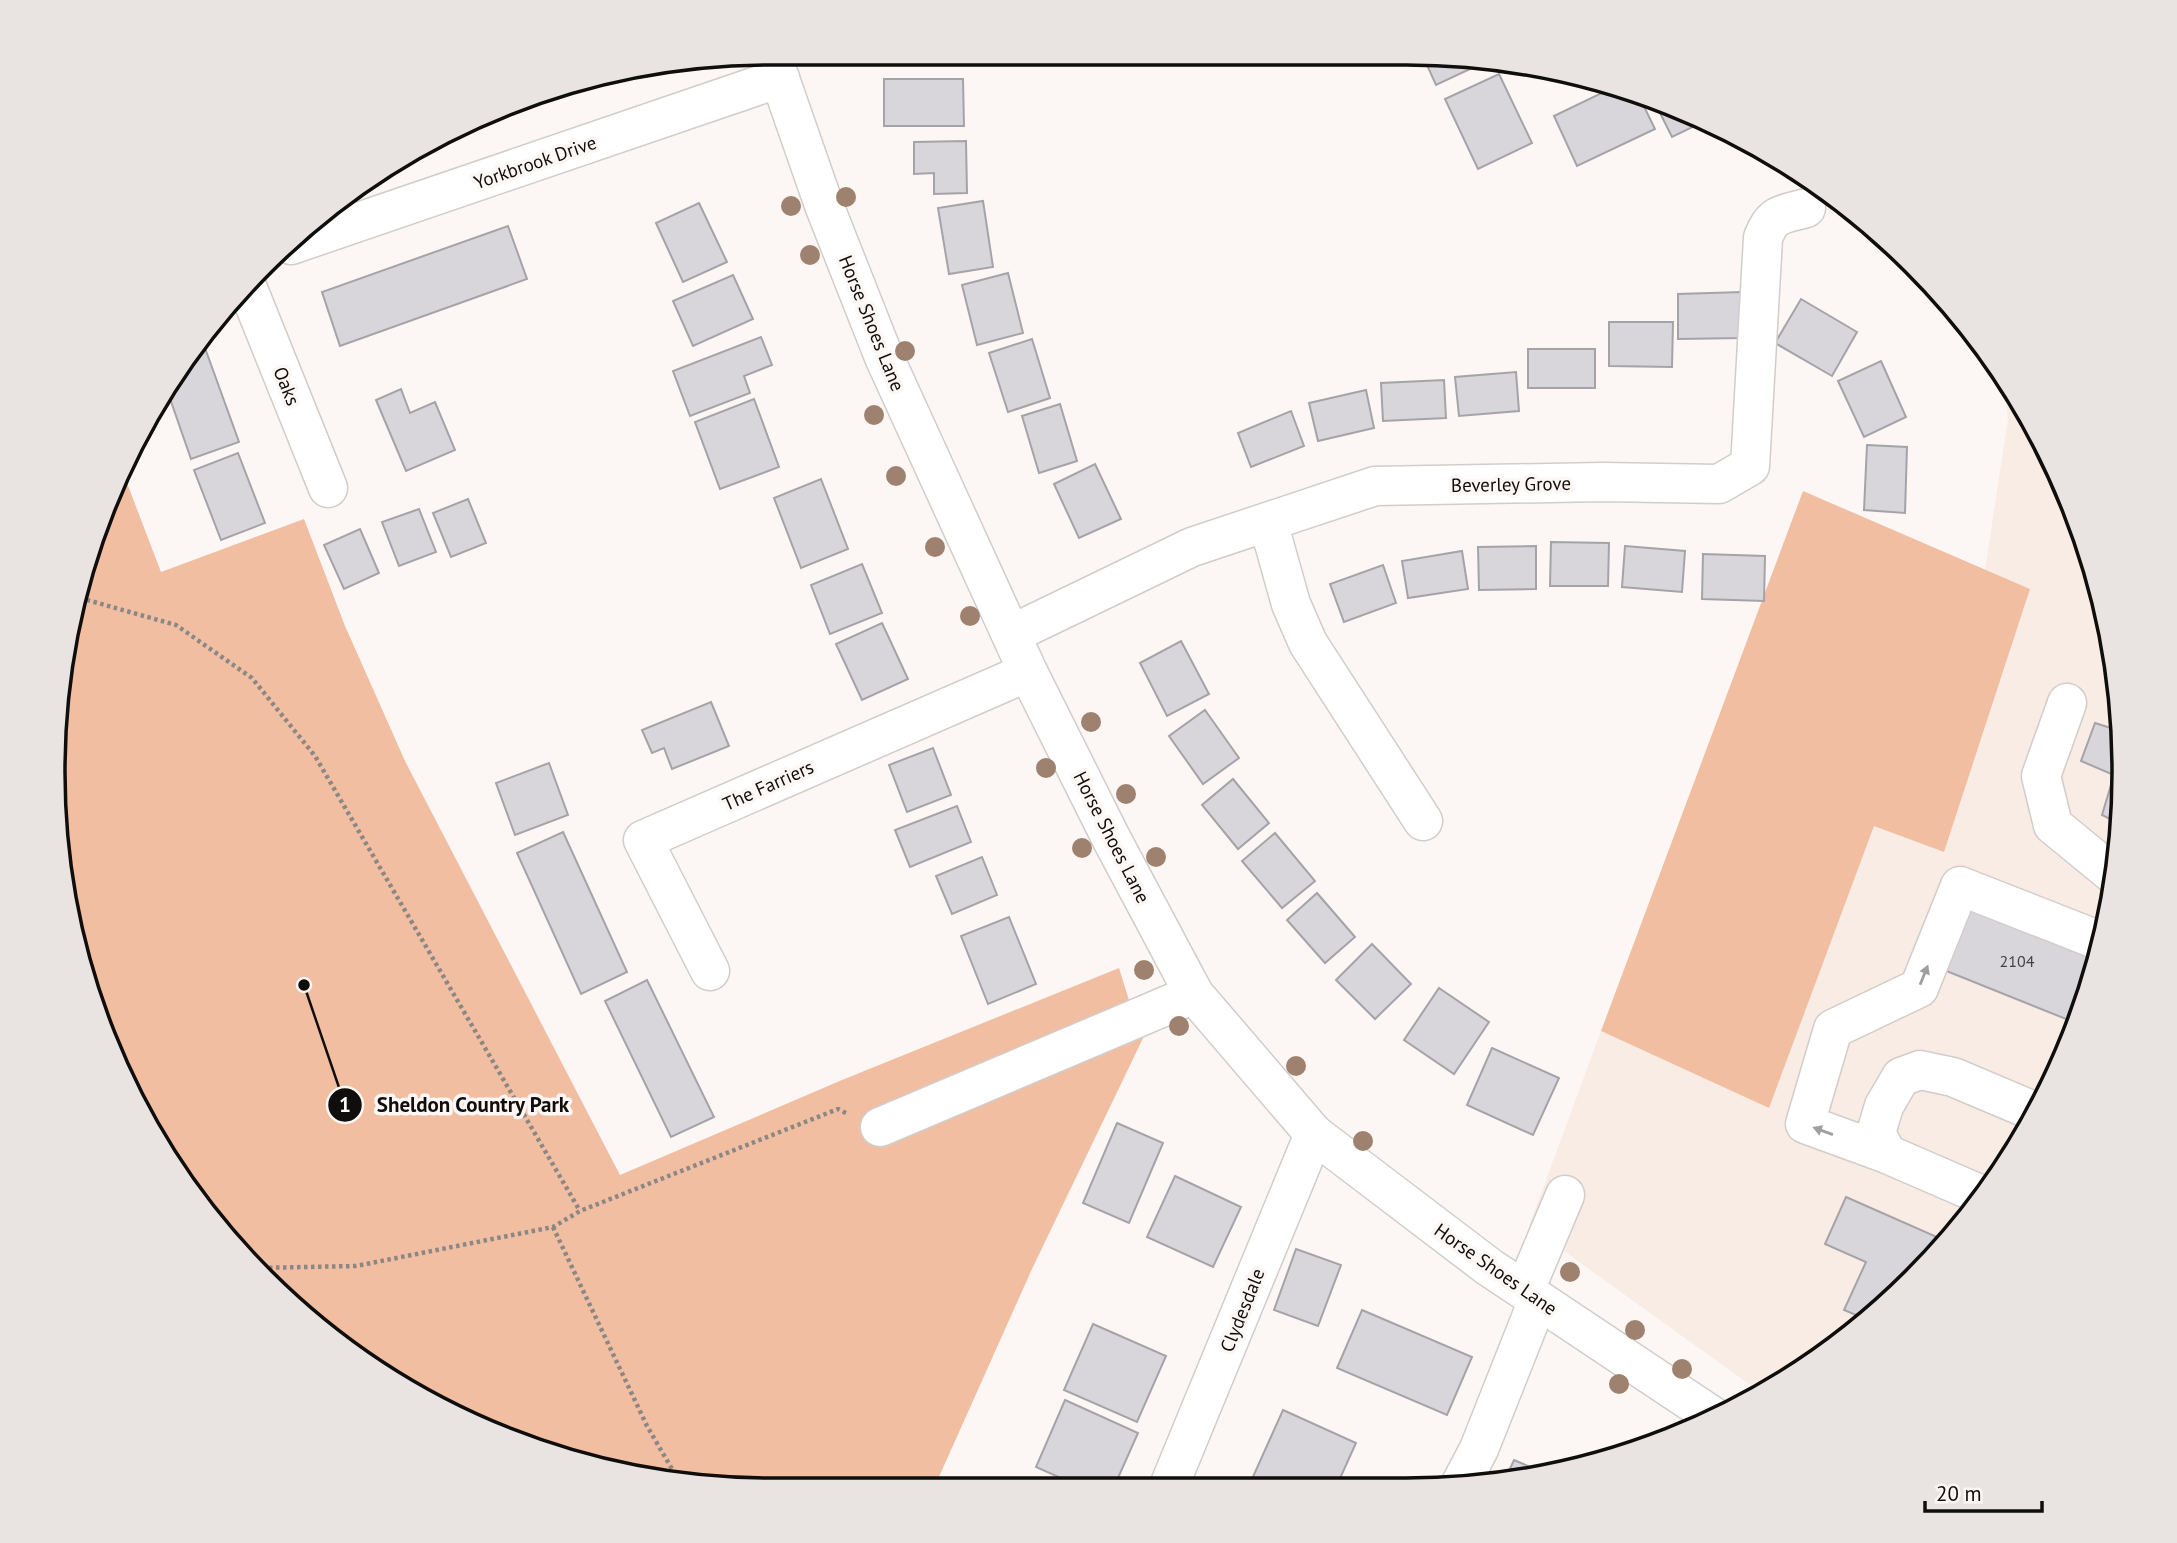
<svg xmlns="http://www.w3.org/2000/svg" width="2177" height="1543" font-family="'PT Sans',sans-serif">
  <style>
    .built { fill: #f9ece4 }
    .green { fill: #f1bea2 }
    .building { fill: #d8d6db; stroke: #a6a3a8; stroke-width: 2 }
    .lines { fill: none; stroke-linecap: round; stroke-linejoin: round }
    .minor-casing { stroke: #d2cdca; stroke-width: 41 }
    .path { stroke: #8b8785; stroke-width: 4.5; stroke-dasharray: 3.5 3.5; stroke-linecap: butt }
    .minor { stroke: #fff; stroke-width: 38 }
    .tree { fill: #9e826f }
    .oneway { fill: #9f9f9e }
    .labels { text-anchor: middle; stroke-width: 7; stroke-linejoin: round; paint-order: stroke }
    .number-label { font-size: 16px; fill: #424040 }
    .street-label { font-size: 19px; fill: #100e0d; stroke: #fcf7f4 }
    .rim { fill: none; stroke: #100e0d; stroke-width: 3.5 }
    .leader { fill: none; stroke: #100e0d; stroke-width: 2.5 }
    .callout-dot { fill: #100e0d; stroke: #fcf7f4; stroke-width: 2.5 }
    .mark-label { font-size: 21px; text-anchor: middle; font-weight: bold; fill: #fff }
    .callout-label { font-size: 21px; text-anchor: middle; font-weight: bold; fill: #100e0d; stroke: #fcf7f4; stroke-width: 7; stroke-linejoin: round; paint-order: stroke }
  </style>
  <rect width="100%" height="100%" fill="#fcf7f4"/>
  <polygon class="built" points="2003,377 2028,412 2086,540 2118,677 2123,818 2100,957 2051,1089 1976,1209 1880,1312 1760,1392 1529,1226 1601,1031 1769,1107 1874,825 1944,852 2030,589 1985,570 2008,419"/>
  <g class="green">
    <polygon points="122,470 161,572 304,519 345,626 405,761 620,1175 842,1080 1119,968 1133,1013 1146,1032 1032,1269 934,1488 725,1489 586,1466 454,1417 334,1342 231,1246 126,1089 91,1002 59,866 59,677 107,496"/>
    <polygon points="1803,491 2030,589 1944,852 1874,826 1769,1108 1601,1031"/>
  </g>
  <g class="building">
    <rect x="869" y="53" width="90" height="3"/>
    <polygon points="1422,54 1487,61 1436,85"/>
    <polygon points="1499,74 1532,143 1478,169 1445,99"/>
    <polygon points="884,79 963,79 964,126 884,126"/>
    <polygon points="1614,87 1638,94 1655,129 1577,166 1554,116"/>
    <polygon points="1653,99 1680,107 1707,120 1672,137"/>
    <polygon points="966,141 967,193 934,194 934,173 914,174 914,142"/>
    <polygon points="983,201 993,267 949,274 938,208"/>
    <polygon points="699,203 727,262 683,282 656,223"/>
    <polygon points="508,226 527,279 340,346 322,292"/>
    <polygon points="1008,273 1023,333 977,345 962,285"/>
    <polygon points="733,275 753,319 693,346 673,301"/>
    <polygon points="1742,292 1743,338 1678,339 1678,294"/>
    <polygon points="1801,299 1857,332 1832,376 1775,343"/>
    <polygon points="1609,322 1673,322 1672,367 1609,366"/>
    <polygon points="201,337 239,442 191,459 166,387 173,372"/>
    <polygon points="761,337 772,365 744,376 750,393 690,416 673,371"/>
    <polygon points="1032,339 1050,398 1008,412 989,353"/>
    <rect x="1528" y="349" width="67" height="39"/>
    <polygon points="1881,361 1906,417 1864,437 1838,381"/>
    <polygon points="1516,372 1519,411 1459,416 1455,377"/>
    <polygon points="1444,380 1446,418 1383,421 1381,383"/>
    <polygon points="401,389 410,413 435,402 455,450 406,471 376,400"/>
    <polygon points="1366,390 1374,428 1318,441 1309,403"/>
    <polygon points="754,399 779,467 720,489 695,422"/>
    <polygon points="1060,404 1077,461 1039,473 1022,416"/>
    <polygon points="1291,411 1304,446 1251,467 1238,433"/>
    <polygon points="1867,445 1907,447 1905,513 1864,510"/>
    <polygon points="238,453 265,523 221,540 194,470"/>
    <polygon points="1095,464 1121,519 1079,538 1054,484"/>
    <polygon points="821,479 848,549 801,568 774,498"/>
    <polygon points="468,499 486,543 451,557 433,513"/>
    <polygon points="419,509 436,552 399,566 382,522"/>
    <polygon points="360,529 379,573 344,589 324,545"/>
    <polygon points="1551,542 1609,543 1608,586 1550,586"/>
    <polygon points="1536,546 1536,589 1479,590 1478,547"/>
    <polygon points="1625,546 1685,551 1682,592 1622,587"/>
    <polygon points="1462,551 1468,589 1408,598 1402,561"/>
    <polygon points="1703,554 1765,556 1764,601 1702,599"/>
    <polygon points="862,564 882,613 830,634 811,585"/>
    <polygon points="1383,565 1396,603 1344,622 1330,584"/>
    <polygon points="882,623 908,679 862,700 836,644"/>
    <polygon points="1181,641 1209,694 1167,716 1140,663"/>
    <polygon points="711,702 729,746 672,769 664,748 652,753 642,730"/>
    <polygon points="1205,710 1239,758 1203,784 1169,736"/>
    <polygon points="2095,723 2114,729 2120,723 2122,825 2102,815 2114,775 2081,761"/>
    <polygon points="933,748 951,795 907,812 889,765"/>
    <polygon points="549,763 568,815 515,835 496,783"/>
    <polygon points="1233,779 1269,823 1238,849 1202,805"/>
    <polygon points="957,806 971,842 910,867 895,830"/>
    <polygon points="563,832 627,972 581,994 517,853"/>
    <polygon points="1275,833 1315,881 1282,908 1242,861"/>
    <polygon points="982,857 997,895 952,914 936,876"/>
    <polygon points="1317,893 1355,937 1325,963 1287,920"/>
    <polygon points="1978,900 2100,957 2076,1023 1934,966"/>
    <polygon points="1009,917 1036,984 988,1004 961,936"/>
    <polygon points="1372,944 1411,984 1375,1019 1336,980"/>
    <polygon points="647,980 714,1117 671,1137 605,1001"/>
    <polygon points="1439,988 1489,1022 1454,1074 1404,1040"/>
    <polygon points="1492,1048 1559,1078 1533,1135 1467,1105"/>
    <polygon points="1117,1123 1163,1143 1129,1223 1083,1203"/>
    <polygon points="1175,1176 1241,1207 1213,1267 1147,1237"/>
    <polygon points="1846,1197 1946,1241 1880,1312 1868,1320 1844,1310 1866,1262 1825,1244"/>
    <polygon points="1296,1249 1341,1265 1318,1326 1274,1310"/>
    <polygon points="1362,1310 1472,1357 1447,1415 1337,1368"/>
    <polygon points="1093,1324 1166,1356 1137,1422 1064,1390"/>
    <polygon points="1065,1400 1138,1433 1114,1487 1081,1487 1036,1467"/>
    <polygon points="1283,1410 1356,1443 1337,1485 1268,1486 1252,1479"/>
    <polygon points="1514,1460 1549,1475 1503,1484"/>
  </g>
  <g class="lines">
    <g class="minor-casing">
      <g id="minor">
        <polyline points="771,53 824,205 884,357 1028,672 1111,838 1194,994 1314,1134 1489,1267 1717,1419"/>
        <polyline points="291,245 780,78"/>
        <polyline points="246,284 328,488"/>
        <polyline points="1268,522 1291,604 1308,643 1423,821"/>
        <path d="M1012,634L1192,547L1375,486L1603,482L1719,484L1750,466L1763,238C1772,213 1782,215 1806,208"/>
        <polyline points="2067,703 2041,776 2053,825 2114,875"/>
        <polyline points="710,971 643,840 1028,672"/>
        <polyline points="880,1127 1194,994"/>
        <polyline points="1887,1154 1805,1124 1833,1029 1919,988 1960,886 2103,942"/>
        <polyline points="1984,1196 1887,1154 1876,1133 1884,1106 1901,1077 1920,1070 1953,1077 2036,1112"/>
        <polyline points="1525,1290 1565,1195"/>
        <polyline points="1460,1485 1479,1449 1538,1300"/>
        <polyline points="1169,1486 1314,1134"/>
      </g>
    </g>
    <g class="path">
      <polyline points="80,598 176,625 252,678 315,756 580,1211"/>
      <polyline points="553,1227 647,1426 679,1481"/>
      <polyline points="255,1268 356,1266 553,1227 580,1211 838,1109 846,1113"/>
    </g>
    <use href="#minor" class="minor"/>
  </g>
  <g class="tree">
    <circle cx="846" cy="197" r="10"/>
    <circle cx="791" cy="206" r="10"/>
    <circle cx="810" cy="255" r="10"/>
    <circle cx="905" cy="351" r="10"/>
    <circle cx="874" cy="415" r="10"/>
    <circle cx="896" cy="476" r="10"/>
    <circle cx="935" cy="547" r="10"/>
    <circle cx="970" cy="616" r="10"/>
    <circle cx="1091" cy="722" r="10"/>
    <circle cx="1046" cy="768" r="10"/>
    <circle cx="1126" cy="794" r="10"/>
    <circle cx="1082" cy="848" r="10"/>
    <circle cx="1156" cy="857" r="10"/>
    <circle cx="1144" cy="970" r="10"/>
    <circle cx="1179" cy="1026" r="10"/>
    <circle cx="1296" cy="1066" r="10"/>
    <circle cx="1363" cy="1141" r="10"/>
    <circle cx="1570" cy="1272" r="10"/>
    <circle cx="1635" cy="1330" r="10"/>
    <circle cx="1682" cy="1369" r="10"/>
    <circle cx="1619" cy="1384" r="10"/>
  </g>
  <defs><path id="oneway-solid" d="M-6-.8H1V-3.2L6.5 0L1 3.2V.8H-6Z" transform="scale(1.75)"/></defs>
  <g class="oneway">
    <use href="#oneway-solid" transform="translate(1924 975) rotate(-68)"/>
    <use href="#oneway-solid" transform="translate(1823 1131) rotate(-160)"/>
  </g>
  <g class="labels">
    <g class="number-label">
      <text x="2017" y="967">2104</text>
    </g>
    <g class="street-label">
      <text transform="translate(535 162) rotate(-19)" y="7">Yorkbrook Drive</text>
      <text transform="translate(872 323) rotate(68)" y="7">Horse Shoes Lane</text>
      <text transform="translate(287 386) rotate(68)" y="7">Oaks</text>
      <text transform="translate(1511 484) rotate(-1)" y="7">Beverley Grove</text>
      <text transform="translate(768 785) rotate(-24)" y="7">The Farriers</text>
      <text transform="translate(1112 837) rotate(63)" y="7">Horse Shoes Lane</text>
      <text transform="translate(1496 1269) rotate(35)" y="7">Horse Shoes Lane</text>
      <text transform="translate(1242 1310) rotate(-68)" y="7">Clydesdale</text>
    </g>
  </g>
  <path d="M0 0H2177V1543H0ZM771 65H1406A706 706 0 0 1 2112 771V772A706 706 0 0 1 1406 1478H771A706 706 0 0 1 65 772V771A706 706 0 0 1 771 65Z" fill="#e9e4e2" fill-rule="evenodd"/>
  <path class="rim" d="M771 65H1406A706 706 0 0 1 2112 771V772A706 706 0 0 1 1406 1478H771A706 706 0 0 1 65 772V771A706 706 0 0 1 771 65Z"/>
  <path class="leader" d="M304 985L345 1105"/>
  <g class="callout-dot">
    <circle cx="304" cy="985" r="7"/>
    <circle cx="345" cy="1105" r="18"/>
  </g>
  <g class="mark-label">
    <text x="345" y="1112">1</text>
  </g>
  <g class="callout-label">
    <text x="473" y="1112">Sheldon Country Park</text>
  </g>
  <path d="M1925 1501v10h117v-10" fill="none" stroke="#100e0d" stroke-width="3.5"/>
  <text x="1936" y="1501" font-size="21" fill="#100e0d" stroke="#fcf7f4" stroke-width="5" paint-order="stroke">20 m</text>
</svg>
